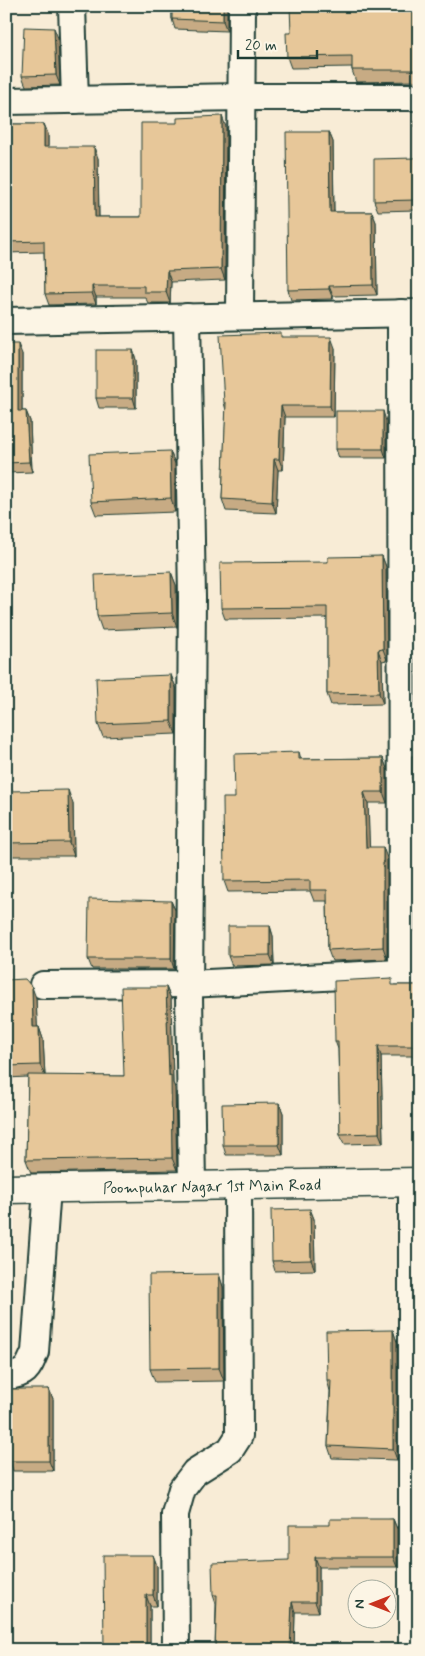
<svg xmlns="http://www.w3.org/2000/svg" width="425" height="1656" font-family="Mynerve,sans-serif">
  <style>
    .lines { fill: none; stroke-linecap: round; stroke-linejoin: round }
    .street-casing { stroke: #1f3d34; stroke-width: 30 }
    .secondary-casing { stroke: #1f3d34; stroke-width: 31 }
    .street { stroke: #fcf5e5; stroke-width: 26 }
    .secondary { stroke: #fcf5e5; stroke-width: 28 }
    .wall { fill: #c7ab84; stroke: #1f3d34 }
    .shaded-wall { fill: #a28b6b; stroke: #1f3d34 }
    .building { fill: #e7c799; stroke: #1f3d34 }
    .labels { text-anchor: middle; stroke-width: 4; stroke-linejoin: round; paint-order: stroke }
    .street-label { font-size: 16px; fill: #1f3d34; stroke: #fcf5e5 }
  </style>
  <rect width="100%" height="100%" fill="#f8ecd6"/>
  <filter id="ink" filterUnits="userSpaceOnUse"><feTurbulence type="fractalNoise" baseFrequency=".02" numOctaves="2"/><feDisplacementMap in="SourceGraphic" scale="10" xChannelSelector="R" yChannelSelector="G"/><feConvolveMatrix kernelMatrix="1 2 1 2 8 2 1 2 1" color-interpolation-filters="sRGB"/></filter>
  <g filter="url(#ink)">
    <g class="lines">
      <g class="street-casing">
        <g id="street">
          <polyline points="72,6 75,100"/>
          <polyline points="6,101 243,97 419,97"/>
          <polyline points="401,313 402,972"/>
          <polyline points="240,316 242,6"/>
          <polyline points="187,317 192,597 189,995 192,1186"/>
          <polyline points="6,321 418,313"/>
          <polyline points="43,985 189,984 418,972"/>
          <polyline points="412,1182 412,1650"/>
          <path d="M6,1376C26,1375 28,1369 35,1352L47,1188"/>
          <polyline points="176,1650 175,1514 182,1489 195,1472 230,1450 239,1436 238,1185"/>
        </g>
      </g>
      <g class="secondary-casing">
        <g id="secondary">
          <path id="s1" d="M6,1189L419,1182"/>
        </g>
      </g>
      <use href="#street" class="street"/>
      <use href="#secondary" class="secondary"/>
    </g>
    <g class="wall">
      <polygon points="172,6 227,6 227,31 175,29 172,19"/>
      <polygon points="419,6 419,81 356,82 352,70 352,67 291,68 287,57 291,33"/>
      <polygon points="58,38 60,85 26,86 22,76"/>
      <polygon points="419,121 419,295 416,289 416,210 378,211 374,201 415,158"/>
      <polygon points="6,124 44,124 48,134 48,147 98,158 99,217 141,217 226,127 225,280 171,282 170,303 148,303 145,297 96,297 96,304 49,305 45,294 44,252 6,253"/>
      <polygon points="329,132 333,142 334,212 372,212 376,222 377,295 333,296 333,299 291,300 288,290"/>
      <polygon points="282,337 335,348 334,417 285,417 283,470 278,470 276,513 226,511 222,499 226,410 224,403"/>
      <polygon points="6,344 22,354 22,411 26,411 30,421 32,472 6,473"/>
      <polygon points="133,350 136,360 136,408 99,408 96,398"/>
      <polygon points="386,421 386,458 339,458 336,449"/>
      <polygon points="170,451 175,464 175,512 96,515 91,502"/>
      <polygon points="382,556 386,567 387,660 382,661 383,704 331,705 327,694 327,618 225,619 221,608 328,562"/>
      <polygon points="171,572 176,585 177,627 102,630 97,616"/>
      <polygon points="171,675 176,688 176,734 103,737 98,724"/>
      <polygon points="299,752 301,759 383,758 387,769 387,803 368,803 369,847 387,858 387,959 332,961 328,950 327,901 314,901 310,891 228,892 224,881 235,798"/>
      <polygon points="419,756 419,791 417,791 412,778"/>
      <polygon points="6,791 73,804 74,856 6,856"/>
      <polygon points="171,901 175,910 174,969 92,969 88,959"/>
      <polygon points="270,926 273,936 274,965 232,966 228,956"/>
      <polygon points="6,980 36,998 37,1027 39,1027 43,1039 45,1076 124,1076 166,987 171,999 173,1083 175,1088 177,1170 31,1173 26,1160 28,1077 6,1078"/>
      <polygon points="394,985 419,985 419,1056 381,1056 383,1143 344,1144 340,1134 338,1049 335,1041"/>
      <polygon points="279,1103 283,1113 283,1155 226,1155 223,1145"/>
      <polygon points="310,1209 314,1219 315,1270 275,1271 272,1261"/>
      <polygon points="219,1274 223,1287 224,1381 155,1382 150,1369"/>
      <polygon points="393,1330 397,1342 397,1460 332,1458 328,1446 330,1391 327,1380"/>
      <polygon points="49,1389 53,1399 53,1471 13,1471 10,1461 6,1461 6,1393"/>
      <polygon points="393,1519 397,1529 397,1567 319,1567 319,1612 295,1612 294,1650 215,1650 216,1604 213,1595 289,1560 330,1525"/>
      <polygon points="153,1555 157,1566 157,1606 150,1606 150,1650 104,1650"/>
    </g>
    <g class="shaded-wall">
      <polygon points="223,6 227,6 227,31 223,21"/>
      <polygon points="54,28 58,38 60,85 56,75"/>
      <polygon points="222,116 226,127 225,280 221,269"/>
      <polygon points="44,124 48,134 48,158 44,147"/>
      <polygon points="329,132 333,142 334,222 330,212"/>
      <polygon points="94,147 98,158 99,228 95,217"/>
      <polygon points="372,212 376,222 377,295 373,285"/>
      <polygon points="167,271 171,282 170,303 166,292"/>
      <polygon points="92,286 96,297 96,304 92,293"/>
      <polygon points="329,286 333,296 333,299 329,289"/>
      <polygon points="331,337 335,348 334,417 330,406"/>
      <polygon points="18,344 22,354 22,421 18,411"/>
      <polygon points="133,350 136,360 136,408 133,398"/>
      <polygon points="281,406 285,417 283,470 279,459"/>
      <polygon points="26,411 30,421 32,472 29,462"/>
      <polygon points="383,411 386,421 386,458 383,449"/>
      <polygon points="170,451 175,464 175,512 171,498"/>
      <polygon points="274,459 278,470 276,513 272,502"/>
      <polygon points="382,556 386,567 387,660 383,649"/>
      <polygon points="171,572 176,585 177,627 172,613"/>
      <polygon points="378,650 382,661 383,704 379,693"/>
      <polygon points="171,675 176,688 176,734 171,721"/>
      <polygon points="383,758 387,769 387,803 383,792"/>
      <polygon points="68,790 73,804 74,856 69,842"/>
      <polygon points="364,792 368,803 370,858 366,847"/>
      <polygon points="383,847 387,858 387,959 383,947"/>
      <polygon points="171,901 175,910 174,969 171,959"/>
      <polygon points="270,926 273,936 274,965 270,955"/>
      <polygon points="32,987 36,998 38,1039 33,1027"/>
      <polygon points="166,987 171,999 173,1083 175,1088 177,1170 172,1158"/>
      <polygon points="39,1027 43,1039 45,1076 40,1065"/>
      <polygon points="378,1046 381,1056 383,1143 379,1133"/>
      <polygon points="279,1103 283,1113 283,1155 279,1145"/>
      <polygon points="310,1209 314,1219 315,1270 311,1260"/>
      <polygon points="219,1274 223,1287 224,1381 219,1368"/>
      <polygon points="393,1330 397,1342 397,1460 393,1449"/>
      <polygon points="49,1389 53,1399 53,1471 49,1461"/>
      <polygon points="393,1519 397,1529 397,1567 393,1557"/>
      <polygon points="153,1555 157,1566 157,1606 153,1595"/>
      <polygon points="315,1557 319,1567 319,1612 315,1602"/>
      <polygon points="146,1595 150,1606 150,1650 146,1650"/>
      <polygon points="292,1602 295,1612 294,1650 290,1650"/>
    </g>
    <g class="building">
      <polygon points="172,6 223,6 223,21 172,19"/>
      <polygon points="290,6 419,6 419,70 352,70 352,56 287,57 286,33 291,33"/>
      <polygon points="24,27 54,28 56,75 22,76"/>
      <polygon points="222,116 221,269 167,271 166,292 144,292 144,286 92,286 92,293 45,294 44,241 6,242 6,124 44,124 44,147 94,147 95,217 141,217 141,123 177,123 177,118"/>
      <polygon points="415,121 419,121 419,289 416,289 416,200 374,201 374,159 415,158"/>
      <polygon points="286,132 329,132 330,212 372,212 373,285 329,286 329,289 288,290"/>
      <polygon points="281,333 281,337 331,337 330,406 281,406 279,459 274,459 272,502 222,499 226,403 224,403 220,335"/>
      <polygon points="6,344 18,344 18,411 26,411 29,462 6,463"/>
      <rect x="96" y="350" width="37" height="48"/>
      <rect x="336" y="411" width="47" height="38"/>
      <polygon points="170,451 171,498 91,502 89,454"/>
      <polygon points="382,556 383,649 378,650 379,693 327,694 327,607 221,608 220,563 328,562 328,557"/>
      <polygon points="171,572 172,613 97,616 95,575"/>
      <polygon points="171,675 171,721 98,724 96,678"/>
      <polygon points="299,752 299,759 383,758 383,792 364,792 366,847 383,847 383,947 328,950 327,890 310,890 310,880 224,881 223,798 235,798 234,754"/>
      <rect x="412" y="756" width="7" height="22"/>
      <polygon points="68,790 69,842 6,843 6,791"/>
      <polygon points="89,899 171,901 171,959 88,959"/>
      <polygon points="228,926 270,926 270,955 228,956"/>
      <polygon points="392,978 392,985 419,985 419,1046 378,1046 379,1133 340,1134 338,1041 335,1041 334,981"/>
      <polygon points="25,979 32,987 33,1027 39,1027 40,1065 6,1066 6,980"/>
      <polygon points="121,987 166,987 169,1076 171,1075 172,1158 26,1160 28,1075 124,1076"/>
      <polygon points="279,1103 279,1145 223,1145 222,1104"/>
      <polygon points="310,1209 311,1260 272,1261 271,1210"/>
      <polygon points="219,1274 219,1368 150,1369 149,1275"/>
      <polygon points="393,1330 393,1449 328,1446 331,1380 327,1380 326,1331"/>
      <polygon points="10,1389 49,1389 49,1461 10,1461 10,1452 6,1452 6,1393 10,1393"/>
      <polygon points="330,1519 393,1519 393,1557 315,1557 315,1602 292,1602 290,1650 215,1650 217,1595 213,1595 212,1563 289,1560 289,1525 330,1525"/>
      <polygon points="103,1555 153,1555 153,1595 146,1595 146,1650 104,1650"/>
    </g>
  </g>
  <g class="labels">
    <g class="street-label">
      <text dy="6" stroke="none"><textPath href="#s1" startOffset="206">Poompuhar Nagar 1st Main Road</textPath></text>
    </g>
  </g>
  <rect width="425" height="1656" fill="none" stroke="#fcf5e5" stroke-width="25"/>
  <rect x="12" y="12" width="400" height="1631" fill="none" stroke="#1f3d34" stroke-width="2" filter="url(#ink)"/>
  <g transform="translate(372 1604) rotate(270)"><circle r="24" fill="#fcf5e5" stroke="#a4ab9e"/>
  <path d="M0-4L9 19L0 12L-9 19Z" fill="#c8321e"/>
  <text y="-8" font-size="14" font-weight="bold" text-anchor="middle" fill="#1f3d34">N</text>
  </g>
  <path d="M238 50v8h79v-8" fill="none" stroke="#1f3d34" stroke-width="2.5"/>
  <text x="245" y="50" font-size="15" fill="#1f3d34" stroke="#fcf5e5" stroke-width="4" paint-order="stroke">20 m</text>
</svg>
